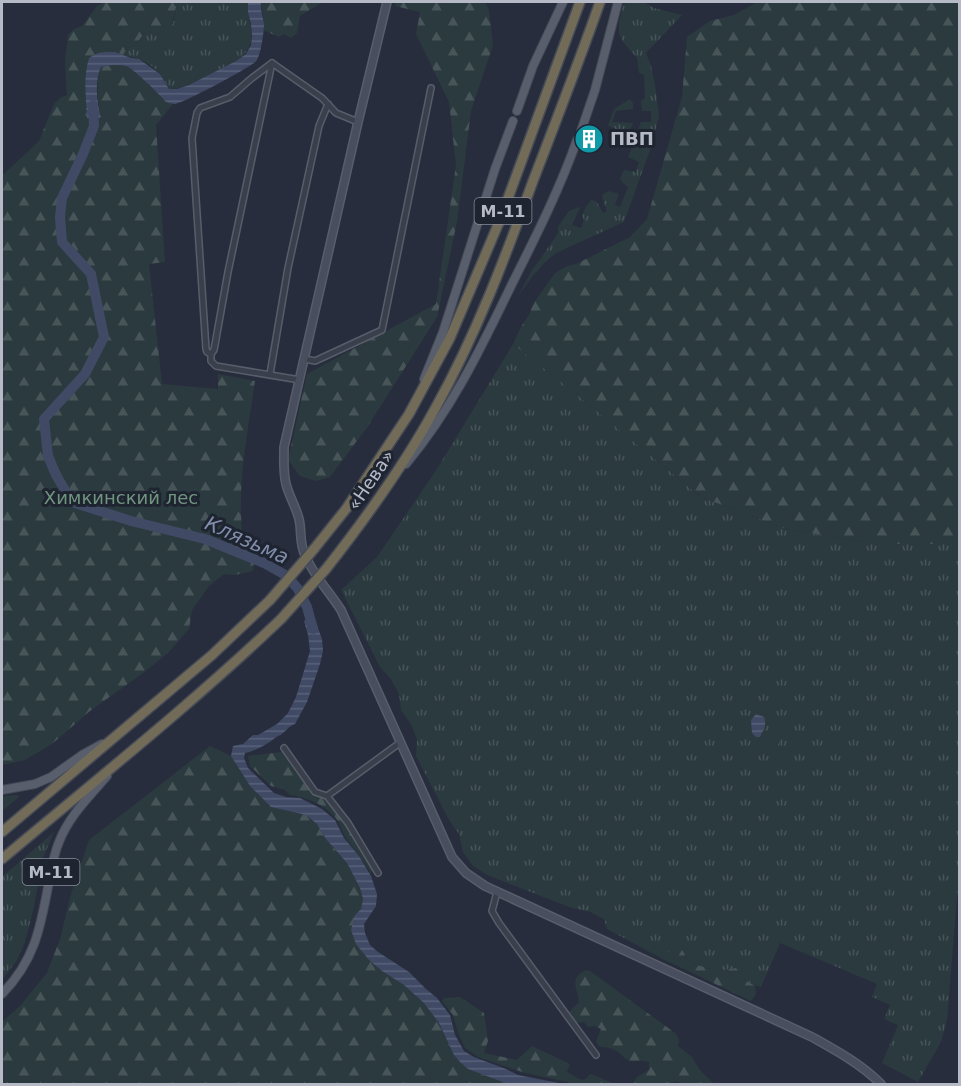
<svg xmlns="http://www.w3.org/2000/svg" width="961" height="1086" font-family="'DejaVu Sans',sans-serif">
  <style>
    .grass { fill: url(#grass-tufts) }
    .forest { fill: url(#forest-firs) }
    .water { fill: url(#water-rules) }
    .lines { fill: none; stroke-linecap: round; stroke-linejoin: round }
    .river { stroke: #404a65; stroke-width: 10 }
    .street-casing { stroke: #585d6a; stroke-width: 8 }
    .secondary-casing { stroke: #585d6a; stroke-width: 10 }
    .primary-casing { stroke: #434855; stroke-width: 10 }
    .highway-casing { stroke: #454a57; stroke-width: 12 }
    .street { stroke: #3a3f4c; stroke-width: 5 }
    .secondary { stroke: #494e5e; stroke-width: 7 }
    .primary { stroke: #595e6c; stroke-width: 8 }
    .highway { stroke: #716b58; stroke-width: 9 }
    .highway-bridge-casing { stroke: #454a57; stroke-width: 12; stroke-linecap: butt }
    .highway-bridge { stroke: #716b58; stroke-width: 9 }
    .labels { text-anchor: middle; stroke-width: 6; stroke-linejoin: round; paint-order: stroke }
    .shield { fill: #1f2431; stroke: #898d9a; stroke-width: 1.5 }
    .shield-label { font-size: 16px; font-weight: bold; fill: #b6bac7 }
    .poi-label { font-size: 18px; font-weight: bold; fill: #b6bac7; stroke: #1f2431; text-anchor: start }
    .street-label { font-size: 18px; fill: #b6bac7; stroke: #1f2431 }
    .park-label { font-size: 18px; fill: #70957e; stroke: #1f2431 }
    .water-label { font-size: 20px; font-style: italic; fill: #818eab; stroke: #1f2431 }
  </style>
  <defs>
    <pattern id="grass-tufts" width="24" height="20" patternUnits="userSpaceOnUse" patternTransform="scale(1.5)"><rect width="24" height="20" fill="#2a3a3e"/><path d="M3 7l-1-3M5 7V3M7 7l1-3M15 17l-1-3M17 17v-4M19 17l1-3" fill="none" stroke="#475458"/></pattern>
    <pattern id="forest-firs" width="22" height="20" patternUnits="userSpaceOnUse" patternTransform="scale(1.5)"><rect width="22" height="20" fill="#2a3a3e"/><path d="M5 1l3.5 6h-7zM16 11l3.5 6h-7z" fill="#475458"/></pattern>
    <pattern id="water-rules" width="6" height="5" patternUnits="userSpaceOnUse" patternTransform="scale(1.5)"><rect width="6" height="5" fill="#404a65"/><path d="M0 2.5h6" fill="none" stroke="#59627a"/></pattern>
  </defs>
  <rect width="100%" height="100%" fill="#272d3c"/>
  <g class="grass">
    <path d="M179,2H248C247,24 261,41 239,59C224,67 184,91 169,89C163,76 152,62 137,59C132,57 128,57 123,55L127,48L135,45L146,31L173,24L176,6Z"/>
    <path d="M624,2H644L654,8L682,15L646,53L651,66L655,85L659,116L650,150L624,222L556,253C540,265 530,280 518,296L532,270L541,258L558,233V227L569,211L579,207L580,208L572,225L581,228L584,220L582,215L587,205L591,200C598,200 600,208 603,213L607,211L602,197L603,194L609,191L619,194L615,205L620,207L628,187L622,182L620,178L624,170L636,172L639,162L628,157L641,122H651V111H642L641,101L645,98L644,75L639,73L637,58L623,42L619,33V22Z"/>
    <polygon points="630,99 633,103 633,109 616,111 612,122 633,123 629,134 608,126 614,109"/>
    <path d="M513,344L574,392L701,497L786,529L877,544H959V874L947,1020L941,1042L918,1082L882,1063L898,1025L884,1019L890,1005L872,997L877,984L780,943L761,987C749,985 743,977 736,968L719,971L693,964L687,959L683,951L668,952L663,959L607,929L604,919L588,911L572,908L487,875L473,866L463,852L459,834L449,820L416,756L417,739L411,724L401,710L399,694L391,679L380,667L341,590L377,557L437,469Z"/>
    <polygon points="17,795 19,797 2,811 2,796"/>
    <polygon points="54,832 43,858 33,911 25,942 17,960 2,980 2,877"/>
  </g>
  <g class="forest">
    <path d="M105,2H179C173,10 174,22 170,32L153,35L146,31L135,45L127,48L123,55L115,52L87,66C85,84 85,100 88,118H101C98,101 95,83 101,67C109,65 118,64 126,66C133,68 160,95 166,102L173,104L156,125L165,262L149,264L162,384L218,389V374L255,381C248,432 236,486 243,538L256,544L253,571L235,575L224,574L209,586L192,610L189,629L168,653L143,673L90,711L52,744L25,760L2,765V173L4,174L39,141L54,104L60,98L67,95L65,61L68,35L74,29L82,26L97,6Z"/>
    <path d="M261,2H323L300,16L297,33L291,38L284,34L279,37L263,30C266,21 261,11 261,2Z"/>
    <polygon points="396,2 485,2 489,10 493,45 471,111 457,222 437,317 368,426 330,477 316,481 300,476 288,460 307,374 436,304 456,165 449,102 416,34 420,12 395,6"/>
    <polygon points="757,2 959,2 959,544 877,544 786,529 701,497 574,392 513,344 522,325 529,315 533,304 555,273 565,267 576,264 630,237 647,219 682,97 687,37 710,21 734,15"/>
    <path d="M776,726L780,728C783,736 780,750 772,755L769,752V743L773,735L772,727Z"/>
    <polygon points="210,746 231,756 250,786 271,807 306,815 317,824 326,839 347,863 360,888 363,899 361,909 355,915 369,960 382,971 404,985 424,1003 439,1023 454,1055 468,1069 508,1084 2,1084 2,1022 20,1006 47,973 60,939 71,894 89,840"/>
    <path d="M282,752L286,753L313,791L325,798L352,833L372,868L371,873C363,860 355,850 346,838C342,832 340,823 335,817C323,804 307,797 290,795L285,790L271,786L250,766L248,756Z"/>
    <polygon points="676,948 683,951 687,959 693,964 719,971 736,968 747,981 755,986 756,994 751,1001 663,959 668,952"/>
    <path d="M586,970L590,971L675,1033L679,1039L678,1046L692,1057L699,1069L714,1084H680L678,1081L669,1083V1084H633L637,1077L649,1070V1062C642,1059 638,1062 630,1061C625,1059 623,1056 619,1053C613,1048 607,1047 600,1047L596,1042L601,1029L595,1026L588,1027L584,1022L577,1023L571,1019L569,1012L579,1002C577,988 569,978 586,970Z"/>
    <polygon points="460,997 484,1013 488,1041 484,1053 517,1060 532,1046 570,1064 567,1072 579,1079 584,1080 591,1074 615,1084 577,1084 525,1073 478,1057 465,1048 458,1032 453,1015 442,1001 444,998"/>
  </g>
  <g class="water">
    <path d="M248,2H261C260,10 263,16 264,24C264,32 261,53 257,60C254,66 183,103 175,104C172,104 169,103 166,102C160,95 133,68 126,66C118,64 109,65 101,67C94,83 97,102 101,118H87C86,97 83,78 89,58L98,53L106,52H115L131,58L139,59L160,74L169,89H177L189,85L236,61L246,54L251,45L252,36L251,24L248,12Z"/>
    <path d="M313,614L322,639L323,651L320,664L307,702L295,724C289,726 288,729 283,733C277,738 282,733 275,738C266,745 257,750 245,753L244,758L248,768L274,793L286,797L300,798L322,809L335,820L344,838L359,856L371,876L377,894L376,906L364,924L365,933L370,945L378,952L409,972L426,989L437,998L450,1015L455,1035L464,1051L474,1057L506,1069L518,1075L564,1084H508L468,1069L461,1063L454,1055L439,1023L424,1003L404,985L382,971L369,960L356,944L351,930L355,915L361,909L363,899L360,888L347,863L326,839L317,824L306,815L271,807L250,786L231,756L233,746L243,744L253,735H258L277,724L288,713L296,697L310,651L308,635L304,621Z"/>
    <path d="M756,714L764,717C767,725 763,730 760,737H756L752,733L751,720Z"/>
  </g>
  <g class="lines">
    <polyline class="river" points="93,105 94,126 83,154 62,198 60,217 62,242 91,274 104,337 85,374 44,419 48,456 56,475 72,502 131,521 205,539 264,563 287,576 298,589 307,607 313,629"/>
    <g class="street-casing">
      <g id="street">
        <polygon points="272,63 228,272 214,350 211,354 207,352 206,349 192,138 197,113 200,108 230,97 252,78"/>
        <polyline points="272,63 322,98 336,113 358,122"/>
        <polyline points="211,354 211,361 216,366 300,380"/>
        <polyline points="305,359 315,361 382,330 431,88"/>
        <polyline points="270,374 288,268 319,126 328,104"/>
        <polyline points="284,748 315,792 327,796"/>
        <polyline points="378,873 348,823 327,796 401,742"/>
        <polyline points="497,892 492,911 499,923 596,1055"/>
      </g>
    </g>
    <g class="secondary-casing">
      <path id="secondary" d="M387,2L358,122L284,447C284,459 283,472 286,484C289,496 296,507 299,519C302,531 299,543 305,555C313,575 329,591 341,610L452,857L466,873L485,886L812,1037C837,1051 861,1064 881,1084"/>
    </g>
    <g class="primary-casing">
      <g id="primary">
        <polyline points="517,111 533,66 563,2"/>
        <polyline points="581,131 595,90 618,2"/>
        <polyline points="424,379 443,332 495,169 513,121"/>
        <path d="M406,464C452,409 480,350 511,286C535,238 559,191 577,140"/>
        <polyline points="2,790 35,784 51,777 82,755 102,744"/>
        <path d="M2,994C34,961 40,930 48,887C51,872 53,856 59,842C69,816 89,797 107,776"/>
      </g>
    </g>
    <g class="highway-casing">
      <g id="highway">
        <polyline points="314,549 346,509 409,414 450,338 500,220 580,2"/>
        <path d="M326,569C367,517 405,464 436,407C476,335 505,258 533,181C556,121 579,62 600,2"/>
        <polyline points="2,832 212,655 270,600"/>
        <path d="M2,859C96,780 192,704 281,619"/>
      </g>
    </g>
    <use href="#street" class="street"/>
    <use href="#secondary" class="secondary"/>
    <use href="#primary" class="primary"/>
    <use href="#highway" class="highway"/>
    <g class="highway-bridge-casing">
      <g id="highway-bridge">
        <polyline points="270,600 314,549"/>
        <polyline points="281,619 326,569"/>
      </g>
    </g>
    <use href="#highway-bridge" class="highway-bridge"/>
  </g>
  <defs>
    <g id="building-disc" transform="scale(1.5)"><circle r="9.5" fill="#0f9aa8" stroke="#1f2431"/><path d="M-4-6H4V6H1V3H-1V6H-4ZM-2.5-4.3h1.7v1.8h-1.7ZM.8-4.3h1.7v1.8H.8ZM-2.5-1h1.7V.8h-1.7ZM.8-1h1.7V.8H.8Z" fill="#fff"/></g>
  </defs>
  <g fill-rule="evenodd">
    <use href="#building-disc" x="589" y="139"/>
  </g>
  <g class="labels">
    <g class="shield">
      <rect x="474.5" y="198" width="57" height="26" rx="4.5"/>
      <rect x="22.5" y="859" width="57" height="26" rx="4.5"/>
    </g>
    <g class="shield-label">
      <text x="503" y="217">М-11</text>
      <text x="51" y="878">М-11</text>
    </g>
    <g class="poi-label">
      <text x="610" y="145">ПВП</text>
    </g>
    <g class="street-label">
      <text transform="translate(371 480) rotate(-56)" y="6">«Нева»</text>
    </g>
    <g class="park-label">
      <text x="121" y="504">Химкинский лес</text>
    </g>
    <g class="water-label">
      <text transform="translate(247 540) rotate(24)" y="7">Клязьма</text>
    </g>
  </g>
  <rect width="961" height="1086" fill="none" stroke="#b6bac7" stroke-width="6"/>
</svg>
